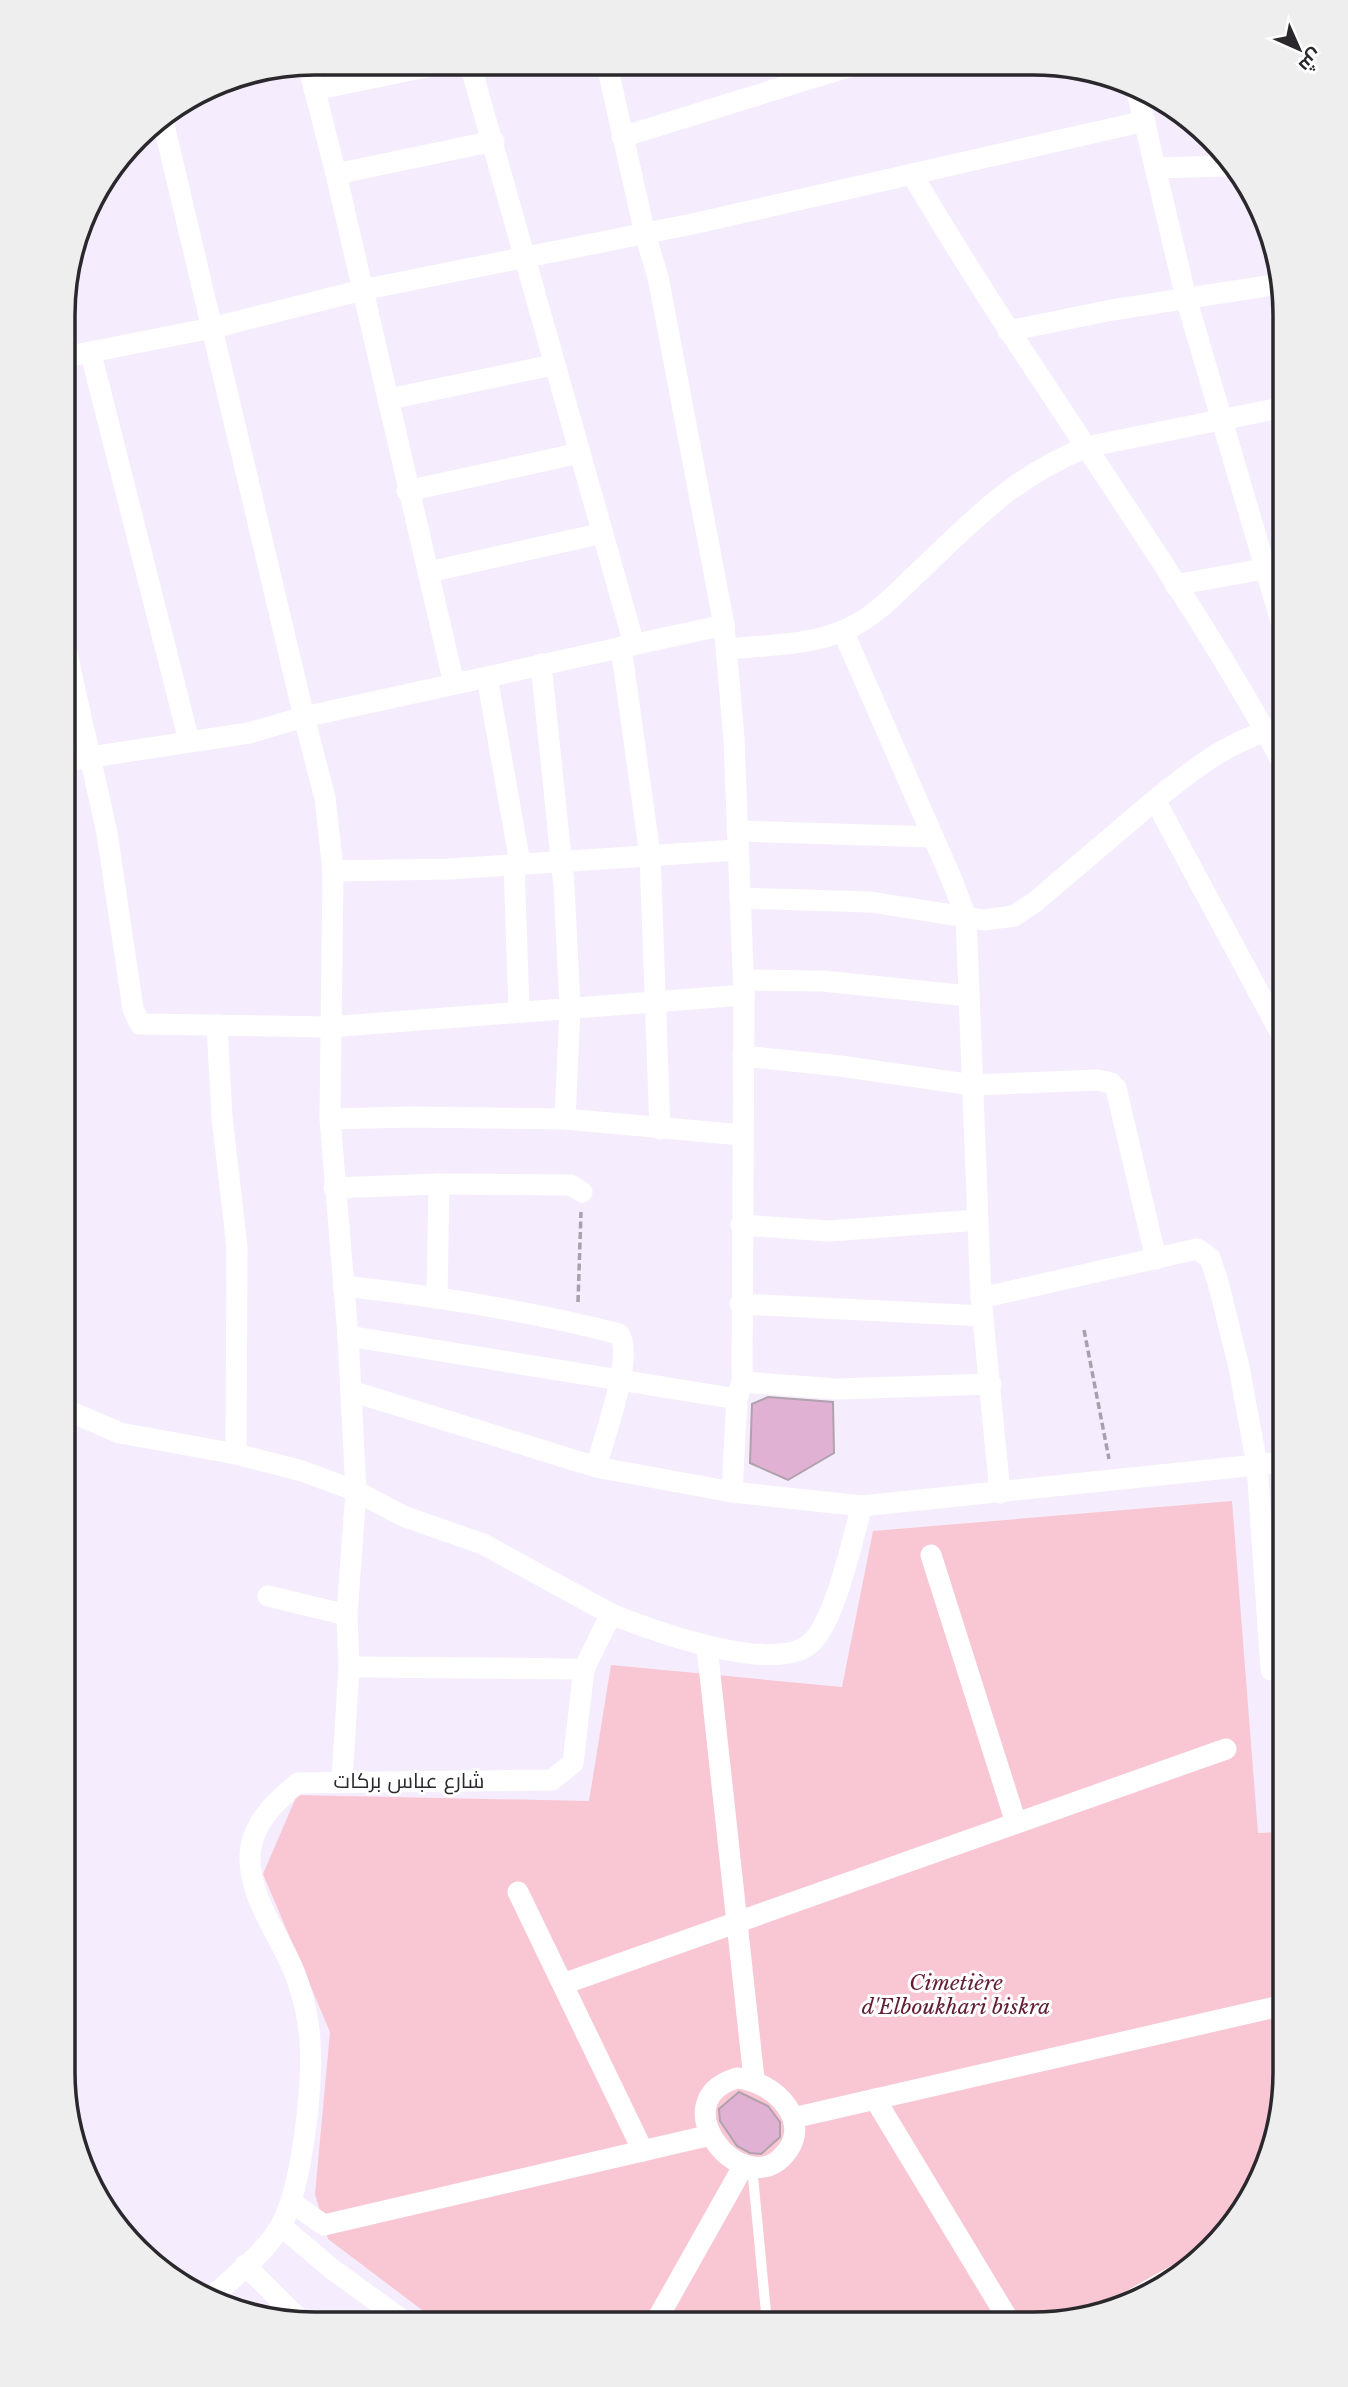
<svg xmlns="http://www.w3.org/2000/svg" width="1348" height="2387" font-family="'Libre Baskerville',Cairo,serif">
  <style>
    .green { fill: #f8c7d3 }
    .building { fill: #e1b1d4; stroke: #b0a1ac; stroke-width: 2 }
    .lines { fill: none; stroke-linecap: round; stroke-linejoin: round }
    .path { stroke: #a8a1ad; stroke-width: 3.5; stroke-dasharray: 7 3.5; stroke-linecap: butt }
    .lane { stroke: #fff; stroke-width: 10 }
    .street { stroke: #fff; stroke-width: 21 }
    .labels { text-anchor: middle; stroke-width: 6; stroke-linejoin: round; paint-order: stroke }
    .street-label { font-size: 21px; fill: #2b282d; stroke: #fff }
    .park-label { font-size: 21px; font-style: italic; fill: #631d36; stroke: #fff }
    .rim { fill: none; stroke: #2b282d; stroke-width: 3.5 }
  </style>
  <rect width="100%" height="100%" fill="#f5edfd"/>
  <polygon class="green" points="1232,1501 1258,1833 1285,1832 1284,2089 1266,2168 1233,2226 1173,2281 1115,2311 1033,2324 438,2322 328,2239 315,2194 330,2032 263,1874 297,1795 589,1801 611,1665 842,1687 873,1531"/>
  <g class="building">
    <polygon points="768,1397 833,1402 834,1453 788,1480 750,1463 752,1404"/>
    <polygon points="739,2092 768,2106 780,2122 780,2137 761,2154 750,2153 737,2146 720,2121 719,2109"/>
  </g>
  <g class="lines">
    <g class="path">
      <polyline points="578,1302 581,1212"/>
      <polyline points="1084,1330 1109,1459"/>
    </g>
    <polyline class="lane" points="752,2166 767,2323"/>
    <g class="street">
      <polyline points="308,64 336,174 454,684"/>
      <polyline points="470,64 634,644"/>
      <polyline points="607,65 645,234 658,277 724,625"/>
      <polyline points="314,90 440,64"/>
      <polyline points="1138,95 1186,298 1285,635"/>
      <polyline points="162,117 304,717 325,798 333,871 330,1119 348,1336 356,1491 347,1615 349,1667 342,1780"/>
      <polyline points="622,137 851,66"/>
      <polyline points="1156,168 1226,166"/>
      <polyline points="336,174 494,141"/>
      <path d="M912,174C1030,376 1174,562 1285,767"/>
      <polyline points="1008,331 1112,310 1280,284"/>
      <polyline points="91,354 189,741"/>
      <polyline points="65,357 212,328 362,290 697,223 1145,121"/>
      <polyline points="389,399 553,365"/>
      <polyline points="407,491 580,453"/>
      <polyline points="429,572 603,533"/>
      <polyline points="1175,585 1285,565"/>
      <polyline points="843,631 952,880 966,917 981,1298"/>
      <polyline points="65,645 107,833 133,1009 140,1024 329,1027 744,995"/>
      <polyline points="621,647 650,855 660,1129"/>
      <path d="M727,649C765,645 811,646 847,629C877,616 901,588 925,566C979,514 1015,477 1086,447L1285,407"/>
      <polyline points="541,664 564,886 570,1007 565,1119"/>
      <polyline points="487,677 520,863"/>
      <polyline points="65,761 249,733 304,717 724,625 734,739 744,995 742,1382 737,1399 732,1492"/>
      <polyline points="737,831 933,837"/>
      <polyline points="514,864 519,1010"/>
      <polyline points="333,871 449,869 737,850"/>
      <polyline points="740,898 871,902 984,920 1014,916 1035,902 1155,800"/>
      <polyline points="744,980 823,981 969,996"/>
      <polyline points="217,1025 222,1117 237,1247 236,1454"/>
      <path d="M1285,1041L1155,800C1194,769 1234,735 1285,728"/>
      <polyline points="743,1056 840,1066 973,1085 1098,1080 1111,1083 1116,1088 1156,1259"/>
      <polyline points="330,1119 409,1117 565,1119 742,1135"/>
      <polyline points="439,1184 571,1185 582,1192"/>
      <polyline points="334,1188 439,1184 437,1296"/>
      <polyline points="741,1225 829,1231 978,1220"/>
      <path d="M343,1286C436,1296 527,1310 619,1334C635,1354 603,1441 596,1467"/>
      <polyline points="740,1304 983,1316"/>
      <polyline points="348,1336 737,1399"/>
      <polyline points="742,1382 837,1389 991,1384"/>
      <polyline points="351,1391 596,1467 732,1492 862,1506 1285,1462"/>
      <polyline points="64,1409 120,1433 236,1454 302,1471 356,1491 403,1516 483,1544 611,1614"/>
      <polyline points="1000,1493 981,1298 1197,1249 1210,1258 1218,1282 1239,1367 1257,1465 1271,1670"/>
      <polyline points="931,1555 1016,1823"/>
      <polyline points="268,1596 347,1615"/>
      <polyline points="707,1647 754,2079"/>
      <polyline points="349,1667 584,1669"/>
      <polyline points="518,1892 643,2151"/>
      <polyline points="563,1984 1226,1749"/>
      <path d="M737,2078C775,2081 817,2124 781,2158C740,2198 661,2101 737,2078Z"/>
      <polyline points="875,2099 1011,2324"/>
      <polyline points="793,2118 1284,2005"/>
      <polyline points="291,2202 324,2225 711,2135"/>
      <polyline points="281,2226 332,2269 405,2322"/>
      <polyline points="245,2265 302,2322"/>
      <path d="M215,2294C237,2274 267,2251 281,2225C302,2188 313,2085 310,2042C309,2021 304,1999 297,1979C283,1939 249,1901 250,1856C251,1824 275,1802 298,1783L552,1780L573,1763L584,1669L611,1614C651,1630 777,1677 812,1642C836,1618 852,1540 862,1506"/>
      <polyline points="1112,2311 1185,2270"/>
      <polyline points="655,2323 744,2165"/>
    </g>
  </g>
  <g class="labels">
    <g class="street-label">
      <text x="409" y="1788">شارع عباس بركات</text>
    </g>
    <g class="park-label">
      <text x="956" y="1990">Cimetière<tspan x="956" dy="24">d'Elboukhari biskra</tspan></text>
    </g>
  </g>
  <path d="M0 0H1348V2387H0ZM315 75H1033A240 240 0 0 1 1273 315V2072A240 240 0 0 1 1033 2312H315A240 240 0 0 1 75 2072V315A240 240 0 0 1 315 75Z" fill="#eee" fill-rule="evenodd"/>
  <path class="rim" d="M315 75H1033A240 240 0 0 1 1273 315V2072A240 240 0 0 1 1033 2312H315A240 240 0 0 1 75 2072V315A240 240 0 0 1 315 75Z"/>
  <g transform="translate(1299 49) rotate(135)" stroke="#ffffff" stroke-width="5" paint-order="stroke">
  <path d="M0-5L12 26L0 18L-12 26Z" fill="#2b282d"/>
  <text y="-10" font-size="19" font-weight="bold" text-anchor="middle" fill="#2b282d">ش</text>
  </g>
</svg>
